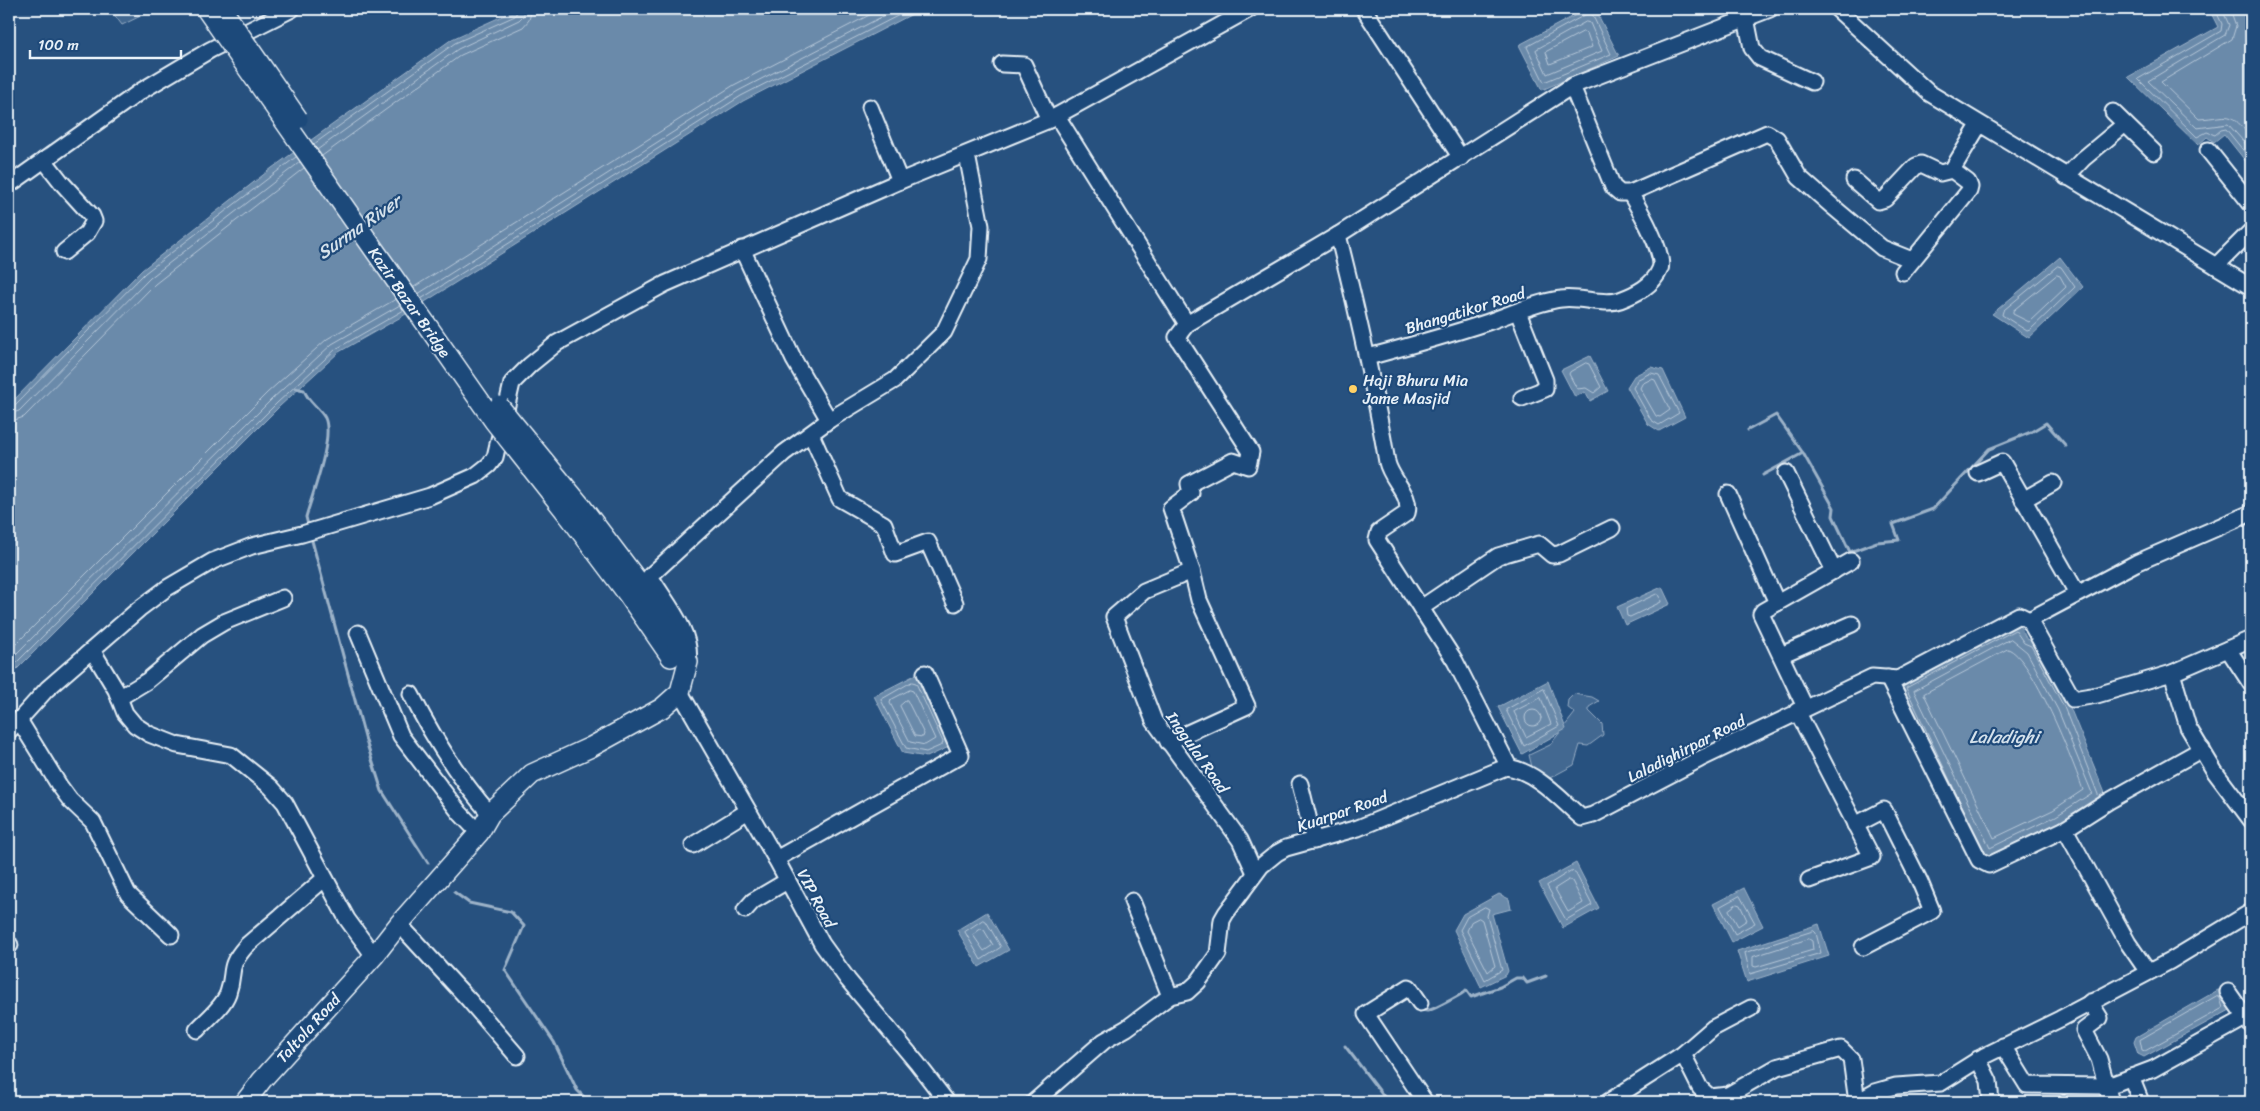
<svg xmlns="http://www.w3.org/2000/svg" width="2260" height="1111" font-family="Sriracha,sans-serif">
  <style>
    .green { fill: #436891; stroke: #96acc4 }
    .water { fill: #6b8aaa; stroke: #9db3c9 }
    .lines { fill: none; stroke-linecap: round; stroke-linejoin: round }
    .shore { stroke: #b6c8d9; stroke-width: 1 }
    .stream { stroke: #9db3c9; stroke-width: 3 }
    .minor-casing { stroke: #e8f1f8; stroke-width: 19 }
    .major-casing { stroke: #e8f1f8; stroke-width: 22 }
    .minor { stroke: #1f4a7a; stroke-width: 15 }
    .major { stroke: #1f4a7a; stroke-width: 19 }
    .major-bridge-casing { stroke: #e8f1f8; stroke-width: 22; stroke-linecap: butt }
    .major-bridge { stroke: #1f4a7a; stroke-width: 19 }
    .poi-dot { fill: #ffd166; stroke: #1f4a7a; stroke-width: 2 }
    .labels { text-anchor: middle; stroke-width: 4.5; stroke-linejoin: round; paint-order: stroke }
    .street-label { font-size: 16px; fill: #e8f1f8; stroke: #1f4a7a }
    .poi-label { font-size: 16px; fill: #e8f1f8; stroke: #1f4a7a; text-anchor: start }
    .water-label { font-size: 18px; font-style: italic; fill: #d5e2ec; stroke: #1f4a7a }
  </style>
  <rect width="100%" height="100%" fill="#27517f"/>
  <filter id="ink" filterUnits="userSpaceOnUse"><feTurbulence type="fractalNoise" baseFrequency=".02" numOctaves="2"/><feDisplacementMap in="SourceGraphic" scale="10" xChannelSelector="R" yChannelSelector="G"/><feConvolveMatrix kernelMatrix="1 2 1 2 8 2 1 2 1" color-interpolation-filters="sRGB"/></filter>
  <g filter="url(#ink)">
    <g class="green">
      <polygon points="110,9 155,9 122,25"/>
      <polygon points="1574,694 1592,697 1599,701 1589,707 1589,711 1602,724 1603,735 1588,746 1580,745 1574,765 1548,779 1534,775 1529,755 1550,745 1575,713 1567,707 1568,700"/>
    </g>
    <g class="water">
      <polygon points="518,9 922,9 743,101 401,317 339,352 280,406 9,677 9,405 142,270 272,168 452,39"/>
      <polygon points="1587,9 1595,9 1619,56 1542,90 1519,45"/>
      <polygon points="2209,9 2251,9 2251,168 2224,134 2214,142 2207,137 2198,145 2128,77 2218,27"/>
      <polygon points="2060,257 2083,287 2029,338 1992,314"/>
      <polygon points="1590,356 1608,391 1590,401 1585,392 1575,397 1561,370"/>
      <polygon points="1651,367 1663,370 1685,417 1659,431 1648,424 1627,387 1634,376"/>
      <polygon points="1662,587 1670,604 1625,625 1617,607"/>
      <polygon points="2018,622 2027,640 2032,637 2069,705 2107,798 1990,861 1981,857 1899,685"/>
      <polygon points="917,674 951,746 927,757 903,753 874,696"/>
      <polygon points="1548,681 1566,729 1522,754 1498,707"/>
      <polygon points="1576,863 1599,908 1563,928 1539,883"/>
      <polygon points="1744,888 1763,926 1732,942 1713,904"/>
      <polygon points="1499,894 1509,899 1511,909 1492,914 1508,971 1506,975 1481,987 1454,930 1463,914"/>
      <polygon points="987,912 1009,950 979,967 957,930"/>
      <polygon points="1819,924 1829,956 1747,982 1737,951"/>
      <polygon points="2218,990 2222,990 2231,1007 2230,1010 2144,1057 2138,1054 2134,1042 2136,1037"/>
    </g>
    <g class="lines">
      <g class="shore">
        <polyline points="2215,9 2222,24 2221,31 2138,79 2197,137 2207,132 2215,135 2221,130 2226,129 2251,160"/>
        <polyline points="2222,9 2229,25 2225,35 2148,81 2197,128 2228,124 2251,150"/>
        <path d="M2230,9L2236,26L2232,39L2161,82L2199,119C2231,117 2229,109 2251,138"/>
        <polygon points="1589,13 1592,14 1611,54 1544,82 1527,47"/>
        <polygon points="1586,22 1590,23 1602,51 1547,74 1536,50"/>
        <polygon points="1583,32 1587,33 1592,47 1550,64 1546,52"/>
        <polyline points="314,144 455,43 515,16 518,9"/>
        <polyline points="317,150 458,49 519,20 524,15 524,9"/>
        <polyline points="322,156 461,55 523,27 529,20 532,9"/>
        <polygon points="2058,266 2061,267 2075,287 2030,330 2027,331 2002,315 2003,311"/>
        <polygon points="2057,275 2060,276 2066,287 2029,322 2013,314 2013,311"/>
        <polyline points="414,287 734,85 881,9"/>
        <polyline points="418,294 738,91 897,9"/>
        <polyline points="421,299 741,96 911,9"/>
        <polygon points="1586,363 1589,364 1601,387 1594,393 1586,388 1577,389 1569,374 1570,372"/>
        <polygon points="1651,373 1659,375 1679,413 1659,425 1651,420 1633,388 1637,380"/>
        <polygon points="1652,379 1655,380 1670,410 1660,417 1656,416 1640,388 1642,384"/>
        <polyline points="9,408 14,406 145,273 296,157"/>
        <polyline points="9,414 19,411 150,278 300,162"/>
        <polyline points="9,422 24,417 155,284 304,168"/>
        <polygon points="1657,594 1660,596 1661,602 1630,617 1627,616 1626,609"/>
        <polygon points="2011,639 2027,652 2058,710 2092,793 2056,816 1990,848 1914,691"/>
        <path d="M2008,649C2032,656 2074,764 2083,790L2053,810L1994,838L1924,694Z"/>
        <polyline points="9,651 267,393 327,339 396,299"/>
        <polyline points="9,661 272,399 332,344 400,305"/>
        <polyline points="9,670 277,403 336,349 404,310"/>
        <polygon points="912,682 916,683 943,742 942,745 926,752 906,748 881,700"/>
        <polygon points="1544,689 1559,726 1524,746 1506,710"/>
        <polygon points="910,690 913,691 935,739 925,745 910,742 890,703 891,700"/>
        <polygon points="1541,698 1551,724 1526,737 1514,712"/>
        <polygon points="907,700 924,734 923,737 915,736 900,706"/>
        <circle cx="1533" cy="718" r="8"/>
        <polyline points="1965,812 1906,688 2015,630 2024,643 2031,646 2064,707 2099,797"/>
        <polygon points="1571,871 1575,872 1592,905 1566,920 1547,886"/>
        <polygon points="1569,880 1572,881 1583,903 1568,912 1555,889"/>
        <polygon points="1740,896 1755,923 1735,934 1720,907"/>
        <polygon points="1737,904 1740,905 1747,920 1738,926 1729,910"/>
        <polygon points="1485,907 1489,909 1487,916 1502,970 1485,980 1460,930 1467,917"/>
        <polygon points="1479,918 1482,920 1495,966 1488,972 1467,931 1471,922"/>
        <polygon points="983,920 986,921 1001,947 981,960 965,932"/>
        <polygon points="981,929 984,930 993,945 984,951 973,935"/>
        <polygon points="1814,931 1816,933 1821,953 1750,974 1745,953"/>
        <polygon points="1809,939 1812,941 1813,950 1756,967 1753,966 1753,957"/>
        <polygon points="2217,996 2220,998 2223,1008 2145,1051 2142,1050 2140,1040"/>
      </g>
      <g class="stream">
        <path d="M295,388L304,390C308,402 319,407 325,418C334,438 312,495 306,517L309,529"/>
        <polyline points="1748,430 1776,415 1803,453 1763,475"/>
        <polyline points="1803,453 1834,508 1833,516 1850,552 1877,542 1899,540 1893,524 1933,509 1989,449 2031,432 2046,423 2066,446"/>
        <polyline points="311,537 366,741 382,791 428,863"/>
        <polyline points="454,892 469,903 511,912 524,926 505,970 554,1042 577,1090 589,1102"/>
        <path d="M1419,1009C1422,1010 1424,1011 1427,1011C1432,1010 1464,994 1466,990L1471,997L1500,987L1516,978H1523L1527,983L1546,976"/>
        <polyline points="1345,1046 1388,1102"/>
      </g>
      <g class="minor-casing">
        <g id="minor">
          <polyline points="1364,9 1461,158"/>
          <polyline points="1837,9 1929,93 2251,287"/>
          <polyline points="1746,18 1752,48 1760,58 1812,82"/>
          <polyline points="1002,64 1024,65 1049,120"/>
          <polyline points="1572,86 1613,187 1620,193 1630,193 1767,133 1777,139 1799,177 1832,206 1882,248 1912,260"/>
          <polyline points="870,107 900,181"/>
          <polyline points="2113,112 2154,152"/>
          <polyline points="1057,116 1187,324"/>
          <polyline points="2208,150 2251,204"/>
          <polyline points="44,160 62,183 92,216 94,221 87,233 64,252"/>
          <polyline points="2066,177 2083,159 2125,124"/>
          <polyline points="1854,180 1878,201 1885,199 1916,166 1921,164 1940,173 1952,170 1979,125"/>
          <polyline points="9,185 141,91 210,50 292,9"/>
          <path d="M1338,235C1357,310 1374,385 1387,462C1391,480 1412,495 1407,513L1379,532L1377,540L1455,661L1509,767"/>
          <polyline points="742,249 794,360 829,420"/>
          <polyline points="2216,266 2251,231"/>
          <polyline points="1903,272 1969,191 1970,187 1968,182 1952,170"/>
          <polyline points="1518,312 1545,380 1545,389 1522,398"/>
          <path d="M1368,357C1409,346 1449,335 1488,322C1511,314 1537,302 1561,299C1580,296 1604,306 1620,300C1636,294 1653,286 1660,269C1666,255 1638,207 1630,193"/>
          <polyline points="811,434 840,499 884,524 895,554 928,542 955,603"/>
          <polyline points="1786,473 1834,571"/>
          <polyline points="1978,473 2002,462 2077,593"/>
          <polyline points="1728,494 1777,603 1763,611 1761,614 1805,707"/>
          <polyline points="2023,500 2053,483"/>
          <polyline points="1192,571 1144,591 1114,617 1154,721 1240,840 1255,873"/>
          <polyline points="1777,603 1851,561"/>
          <polyline points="1421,608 1498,556 1539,544 1552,555 1559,554 1612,528"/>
          <polyline points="2029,620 2073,699 2097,695 2172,673 2251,639"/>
          <polyline points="358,633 401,736 460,813 479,833"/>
          <polyline points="2228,649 2251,684"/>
          <polyline points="92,650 116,690 125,713 135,725 149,734 177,745 231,755 271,787 285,803 347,919 374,956"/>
          <polyline points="1781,655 1852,624"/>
          <path d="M688,662C693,632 665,602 650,576L784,453L829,420L895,380L944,332L979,259L981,226L967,155"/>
          <polyline points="2172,673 2188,727 2215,772 2251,820"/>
          <polyline points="1888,678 1979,860 1989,865 2065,829 2109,801 2202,749"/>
          <polyline points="680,692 776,859 822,944 848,980 917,1063 947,1102"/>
          <path d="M411,694C433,738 458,777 490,814"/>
          <polyline points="119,698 147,681 202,635 224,622 283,598"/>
          <polyline points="1797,711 1872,857 1809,880"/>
          <polyline points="19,720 59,785 70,800 93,822 128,894 171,935"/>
          <polyline points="9,731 47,689 139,609 167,588 213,561 252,546 302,534 430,496 475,476 489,465 495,457 512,383 530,365 557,343 665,284 900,181 1049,120 1250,9"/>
          <polyline points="1168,742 1247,706 1199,600 1192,571 1171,508 1191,493 1189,484 1233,461 1248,466 1251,452 1177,337 1187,324 1338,235 1572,86 1770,9"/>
          <polyline points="1300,784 1314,841"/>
          <polyline points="1855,825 1884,810 1920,882 1932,911 1863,947"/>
          <polyline points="2065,829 2128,943 2148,972"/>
          <polyline points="693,845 748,811"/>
          <polyline points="776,859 961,755 925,673"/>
          <polyline points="1132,901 1170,996"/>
          <polyline points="745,910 753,901 787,881"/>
          <polyline points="399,924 469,1000 517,1056"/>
          <polyline points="9,945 10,945"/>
          <polyline points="2228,992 2251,1025"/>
          <polyline points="2090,1002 2100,1018 2084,1030 2099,1059 2111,1102"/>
          <polyline points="1420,1003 1409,987 1366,1014 1425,1102"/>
          <path d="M197,1030C207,1019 223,1007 228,993C236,970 226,969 246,946L324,879"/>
          <polyline points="2003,1046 2027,1085 2105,1086 2116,1083 2153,1069 2247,1017"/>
          <polyline points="1683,1054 1700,1088 1710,1097 1728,1095 1777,1067 1841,1049 1851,1059 1857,1102"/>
          <polyline points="1978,1059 1989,1081 1991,1102"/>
          <polyline points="2131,1077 2141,1102"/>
          <path d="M1034,1102L1104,1041L1127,1028L1170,996L1187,992L1198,982L1218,954L1222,920L1226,913L1261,866L1277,853L1286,848L1358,828L1506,767C1535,770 1561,800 1582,818L1593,815L1700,759L1872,677L1898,679L2019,615L2029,620L2136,563L2251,513"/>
          <polyline points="1608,1102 1683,1054 1713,1028 1751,1008"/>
          <polyline points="1857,1102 1875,1092 1896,1086 1941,1083 1984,1056 2060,1019 2170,961 2251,912"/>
        </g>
      </g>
      <g class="major-casing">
        <g id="major">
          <polyline points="569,516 629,596 671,657"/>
          <polyline points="245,1102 262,1080 374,956 399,924 479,833 490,814 532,774 591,747 662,708 680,692 688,662 643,588 581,506"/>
        </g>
      </g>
      <use href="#minor" class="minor"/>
      <use href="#major" class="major"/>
      <g class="major-bridge-casing">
        <g id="major-bridge">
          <polyline points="206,9 494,421 569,516"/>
          <polyline points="222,9 298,119"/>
          <polyline points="499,406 581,506"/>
        </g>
      </g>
      <use href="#major-bridge" class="major-bridge"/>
    </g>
  </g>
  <circle class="poi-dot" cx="1353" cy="389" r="5"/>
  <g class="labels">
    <g class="street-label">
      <text transform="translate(410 302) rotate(55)" y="6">Kazir Bazar Bridge</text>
      <text transform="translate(1465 310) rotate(-17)" y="6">Bhangatikor Road</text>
      <text transform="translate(1686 748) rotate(-27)" y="6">Laladighirpar Road</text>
      <text transform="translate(1198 752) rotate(55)" y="6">Inggulal Road</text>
      <text transform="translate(1342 811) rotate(-19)" y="6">Kuarpar Road</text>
      <text transform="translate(817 898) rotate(62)" y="6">VIP Road</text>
      <text transform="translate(308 1028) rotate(-48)" y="6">Taltola Road</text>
    </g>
    <g class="poi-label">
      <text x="1363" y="386">Haji Bhuru Mia<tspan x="1363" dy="18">Jame Masjid</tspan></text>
    </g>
    <g class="water-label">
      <text transform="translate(359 227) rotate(-35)" y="6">Surma River</text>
      <text x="2004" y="743">Laladighi</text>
    </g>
  </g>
  <rect width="2260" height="1111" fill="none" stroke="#1f4a7a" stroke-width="30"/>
  <rect x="15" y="15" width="2230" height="1081" fill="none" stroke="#e8f1f8" stroke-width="2" filter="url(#ink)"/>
  <path d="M30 50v8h151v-8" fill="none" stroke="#e8f1f8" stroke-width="2.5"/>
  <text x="38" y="50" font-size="15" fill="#e8f1f8" stroke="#1f4a7a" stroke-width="4" paint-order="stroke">100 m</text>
</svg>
